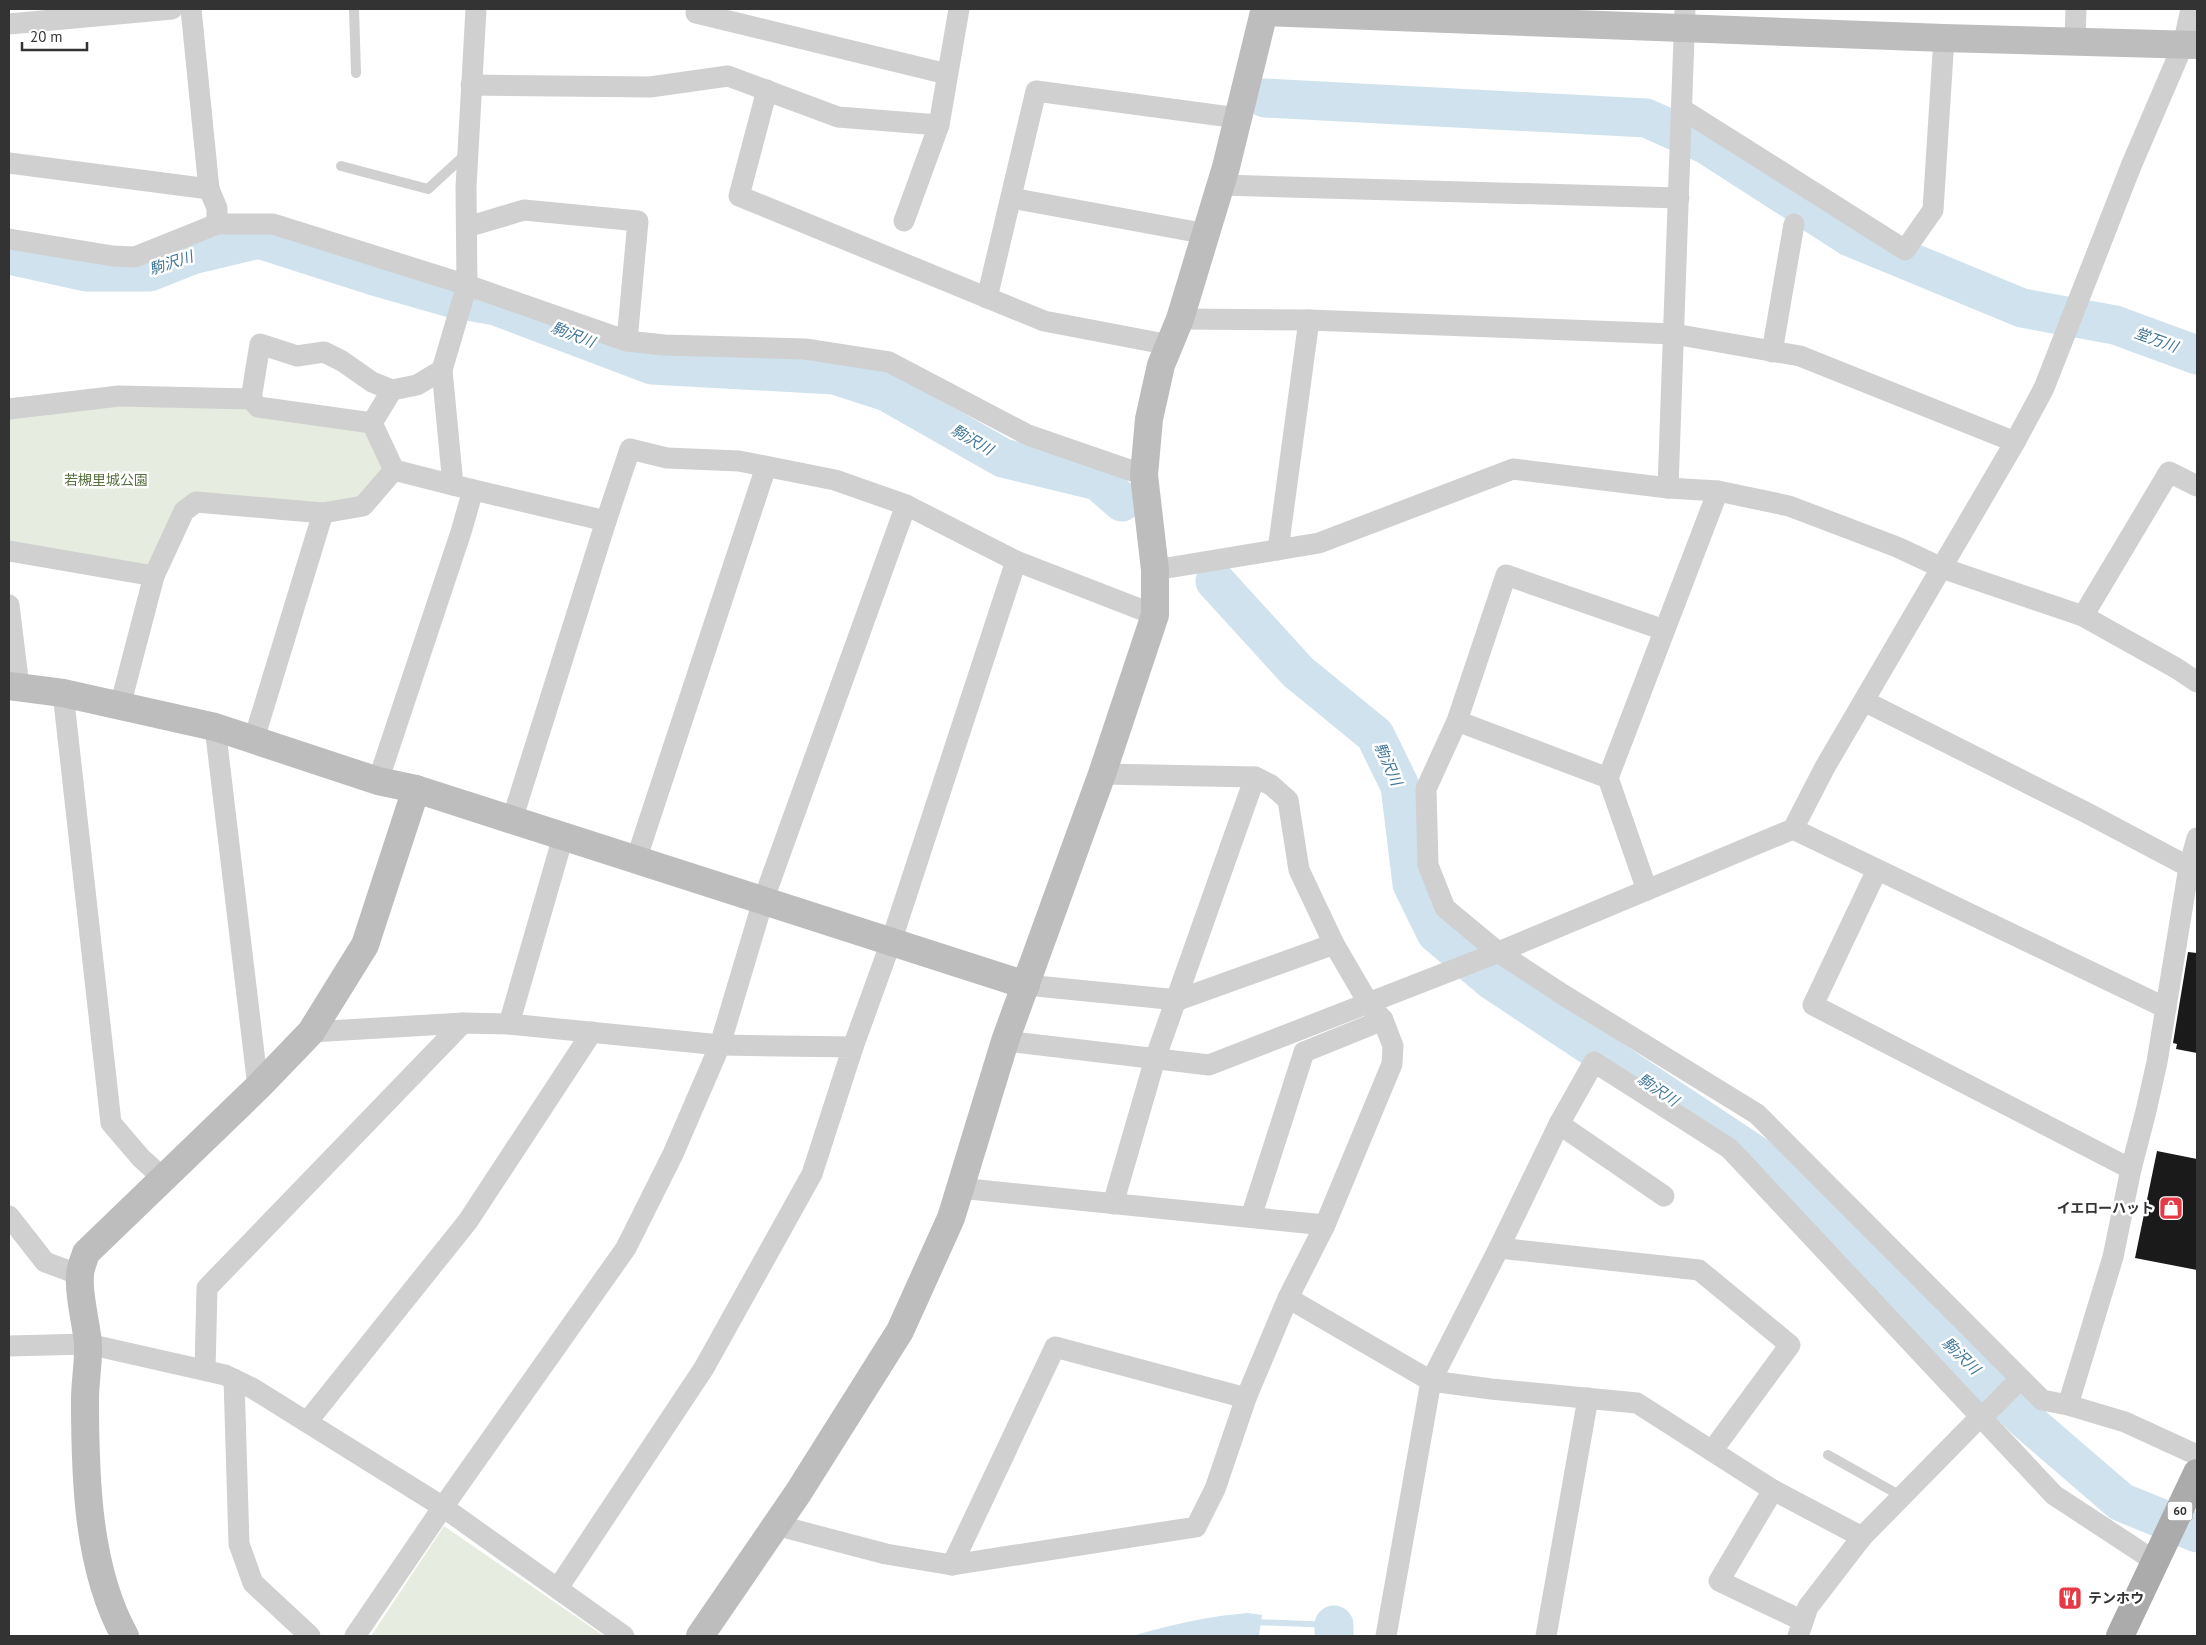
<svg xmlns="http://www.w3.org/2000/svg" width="2206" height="1645" font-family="'PT Sans','Noto Sans JP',sans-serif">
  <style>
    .green { fill: #e6ecdf }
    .water { fill: #cfe2ee }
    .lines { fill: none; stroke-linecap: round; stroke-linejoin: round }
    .stream { stroke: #cfe2ee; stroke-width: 6 }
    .river { stroke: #cfe2ee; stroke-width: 39 }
    .building { fill: #1a1a1a }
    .lane { stroke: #d0d0d0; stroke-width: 10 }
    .street { stroke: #d0d0d0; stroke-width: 21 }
    .secondary { stroke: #bdbdbd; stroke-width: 28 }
    .primary { stroke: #ababab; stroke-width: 28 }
    .labels { text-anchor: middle; stroke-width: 5; stroke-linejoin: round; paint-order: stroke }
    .shield { fill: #fff; stroke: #707070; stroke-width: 1 }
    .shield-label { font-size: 12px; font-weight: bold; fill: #333 }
    .park-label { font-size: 14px; fill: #56703f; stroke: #fff }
    .poi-label { font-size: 14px; font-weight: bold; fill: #333; stroke: #fff; text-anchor: end }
    .water-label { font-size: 15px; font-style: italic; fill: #3f7597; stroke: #fff }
  </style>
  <rect width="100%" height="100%" fill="#fff"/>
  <g class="green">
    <polygon points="188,400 372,423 387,462 365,498 318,508 186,496 159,563 143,570 9,541 9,410"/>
    <polygon points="444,1526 604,1636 371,1636"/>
  </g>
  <path class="water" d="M1248,1613L1262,1615L1259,1636H1132C1170,1625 1208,1616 1248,1613Z"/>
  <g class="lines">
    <polyline class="stream" points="1254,1622 1334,1625"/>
    <g class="river">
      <polyline points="1265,98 1646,118 1707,145 1850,237 2022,308 2115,325 2197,355"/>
      <polyline points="9,255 86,272 149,272 192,255 259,239 374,276 451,298 496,306 652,365 834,375 887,392 1003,458 1098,481 1122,502"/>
      <polyline points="1215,581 1298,672 1375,735 1400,786 1412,884 1436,933 1493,981 1769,1164 1970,1366 2027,1421 2121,1502 2197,1533"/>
      <polyline points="1334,1636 1334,1625"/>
    </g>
  </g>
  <g class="building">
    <polygon points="2188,952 2197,953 2197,1053 2176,1049 2177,1044 2173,1043"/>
    <polygon points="2157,1151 2197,1159 2197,1270 2135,1258"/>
  </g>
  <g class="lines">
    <g class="lane">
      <polyline points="354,9 356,73"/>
      <polyline points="341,166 428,189 466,154"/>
      <polyline points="1828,1455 1901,1496"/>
    </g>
    <g class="street">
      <polyline points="476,9 466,187 467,285 442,370 453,485 606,521 630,449 667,458 739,461 835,480 906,505 1016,561 1155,615"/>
      <polyline points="697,9 696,13 947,74"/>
      <polyline points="9,24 172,9"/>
      <polyline points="2075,40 2076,9"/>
      <polyline points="471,85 650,87 728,76 838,117 939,125"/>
      <polyline points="767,90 739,196 1044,321 1170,345"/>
      <polyline points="1682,109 1905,250 1933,210 1944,38"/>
      <polyline points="9,163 209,189 191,9"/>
      <polyline points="1221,185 1679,198"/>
      <polyline points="209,189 217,208 217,224"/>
      <polyline points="1011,198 1207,234"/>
      <polyline points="904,221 939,125 959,9"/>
      <polyline points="9,239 113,256 135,257 217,224 273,224 467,285 627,341 638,221 524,210 467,227"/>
      <polyline points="987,298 1036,91 1238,118"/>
      <polyline points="1180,319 1309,320 1674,334 1800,356 2015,442"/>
      <polyline points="627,341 664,345 805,349 889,362 1028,435 1144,475"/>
      <polyline points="1772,352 1794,224"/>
      <polyline points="251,399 260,344 297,356 324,352 342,361 372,382 392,390 417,385 442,370"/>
      <polyline points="9,409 119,396 251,399 258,407 372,423 392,390"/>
      <polyline points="372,423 394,470"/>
      <polyline points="1668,488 1685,9"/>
      <polyline points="323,513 363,506 394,470 453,485"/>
      <polyline points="1278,550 1309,320"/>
      <polyline points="9,551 154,576"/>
      <polyline points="1155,570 1319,543 1513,469 1668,488 1718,491 1789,506 1897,547 1942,568 2083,616 2176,668 2197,682"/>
      <polyline points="9,605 19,687"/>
      <polyline points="2083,616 2169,472 2197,486"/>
      <polyline points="63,693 111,1123 141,1158 163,1178"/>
      <polyline points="1864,701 2087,813 2189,867"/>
      <polyline points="120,706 154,576 184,511 196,502 323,513 254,739"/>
      <polyline points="1457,721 1426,789 1428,865 1445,908 1498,952 1562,994 1757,1114 2042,1400 2068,1405 2125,1422 2197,1455"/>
      <polyline points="215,727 258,1087"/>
      <polyline points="1608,778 1457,721 1506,575 1664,630"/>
      <polyline points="378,781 461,532 473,490"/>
      <polyline points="512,820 606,521"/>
      <polyline points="1793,829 2166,1008"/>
      <polyline points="636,860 766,467"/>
      <polyline points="1877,870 1813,1005 2131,1169"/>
      <polyline points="1647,890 1608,778 1718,491"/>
      <polyline points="1026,985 1178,1000 1334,944"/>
      <polyline points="509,1024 563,837"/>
      <polyline points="311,1032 463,1023 509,1024 720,1045 853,1047 812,1174 704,1368 558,1588"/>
      <polyline points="1005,1041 1209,1065 1489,956 1793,829 1825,767 2015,442 2044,388 2131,166 2183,45 2191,9"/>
      <polyline points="853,1047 891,942 1016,561"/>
      <polyline points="1559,1124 1664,1196"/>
      <polyline points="959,1188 1325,1225"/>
      <polyline points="1113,1204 1155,1059 1255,777"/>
      <polyline points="9,1216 45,1262 80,1275"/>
      <polyline points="1251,1217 1304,1052 1383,1020"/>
      <polyline points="1499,1248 1699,1270 1790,1345 1712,1451"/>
      <polyline points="1288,1298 1431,1381 1491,1389 1637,1403 1773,1490 1862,1537"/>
      <polyline points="9,1346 88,1344 225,1375 252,1388 443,1507 624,1636"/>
      <polyline points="205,1370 207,1288 463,1023"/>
      <polyline points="234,1379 239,1544 253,1583 310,1636"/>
      <polyline points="2068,1405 2113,1257 2131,1169 2146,1111 2157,1062 2189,867 2197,838"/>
      <polyline points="307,1422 468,1221 592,1032"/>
      <polyline points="1773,1490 1719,1581 1803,1621"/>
      <polyline points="776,1525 886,1554 952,1565 1196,1527 1215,1489 1246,1398 1288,1298 1325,1225 1392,1064 1393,1046 1383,1020 1369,1004 1334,944 1299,870 1288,800 1271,785 1255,777 1102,774"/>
      <polyline points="952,1565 1055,1347 1246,1398"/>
      <polyline points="355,1636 443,1507 626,1248 673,1154 720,1045 763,901 906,505"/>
      <polyline points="1386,1636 1431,1381 1499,1248 1559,1124 1594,1062 1729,1148 2054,1495 2156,1562"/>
      <polyline points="1546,1636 1588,1398"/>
      <path d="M1798,1636L1808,1607L1862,1537L1979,1418C1996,1407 2006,1391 2021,1379"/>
    </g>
    <g class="secondary">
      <polyline points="9,686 63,693 215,727 378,781 416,789 1026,985"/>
      <path d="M125,1636C87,1568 85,1476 85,1399C85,1381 89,1361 88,1343C86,1322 78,1294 80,1275C80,1268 84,1260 86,1253L258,1087L311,1032L365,945L416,789"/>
      <polyline points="700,1636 798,1493 900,1331 951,1218 1005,1041 1102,774 1155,615 1155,570 1144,475 1149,419 1161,365 1180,319 1226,167 1264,12 1944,38 2197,45"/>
    </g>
    <polyline class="primary" points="2120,1636 2197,1473"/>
  </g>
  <defs>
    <g id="shop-square" transform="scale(1.25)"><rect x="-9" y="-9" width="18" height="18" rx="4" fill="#e63946" stroke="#fff"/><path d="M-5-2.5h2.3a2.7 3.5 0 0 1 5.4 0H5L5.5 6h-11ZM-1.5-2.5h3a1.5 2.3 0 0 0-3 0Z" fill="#fff"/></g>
    <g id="restaurant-square" transform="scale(1.25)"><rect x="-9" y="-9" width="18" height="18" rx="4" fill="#e63946" stroke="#fff"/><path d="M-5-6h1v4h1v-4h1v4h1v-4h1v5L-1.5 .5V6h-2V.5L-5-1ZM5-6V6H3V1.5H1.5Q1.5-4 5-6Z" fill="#fff"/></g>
  </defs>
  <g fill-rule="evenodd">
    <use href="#shop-square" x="2171" y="1208"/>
    <use href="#restaurant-square" x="2070" y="1598"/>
  </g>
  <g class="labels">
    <rect class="shield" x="2167.5" y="1501.5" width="25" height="19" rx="4"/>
    <g class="shield-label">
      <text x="2180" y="1515">60</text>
    </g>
    <g class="park-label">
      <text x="106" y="485">若槻里城公園</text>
    </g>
    <g class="poi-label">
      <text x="2154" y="1213">イエローハット</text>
      <text x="2088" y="1603" text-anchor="start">テンホウ</text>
    </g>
    <g class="water-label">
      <text transform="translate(171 263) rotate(-18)" y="5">駒沢川</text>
      <text transform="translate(573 335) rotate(21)" y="5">駒沢川</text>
      <text transform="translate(2156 340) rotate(20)" y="5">堂万川</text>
      <text transform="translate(972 440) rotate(30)" y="5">駒沢川</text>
      <text transform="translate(1388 764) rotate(66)" y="5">駒沢川</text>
      <text transform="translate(1658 1090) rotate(34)" y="5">駒沢川</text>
      <text transform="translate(1961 1356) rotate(44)" y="5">駒沢川</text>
    </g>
  </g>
  <rect width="2206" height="1645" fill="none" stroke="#333333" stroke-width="20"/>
  <path d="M22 42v8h65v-8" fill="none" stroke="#333333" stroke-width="2.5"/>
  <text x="30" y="42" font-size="15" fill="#333333" stroke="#ffffff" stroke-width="4" paint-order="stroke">20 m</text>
</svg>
